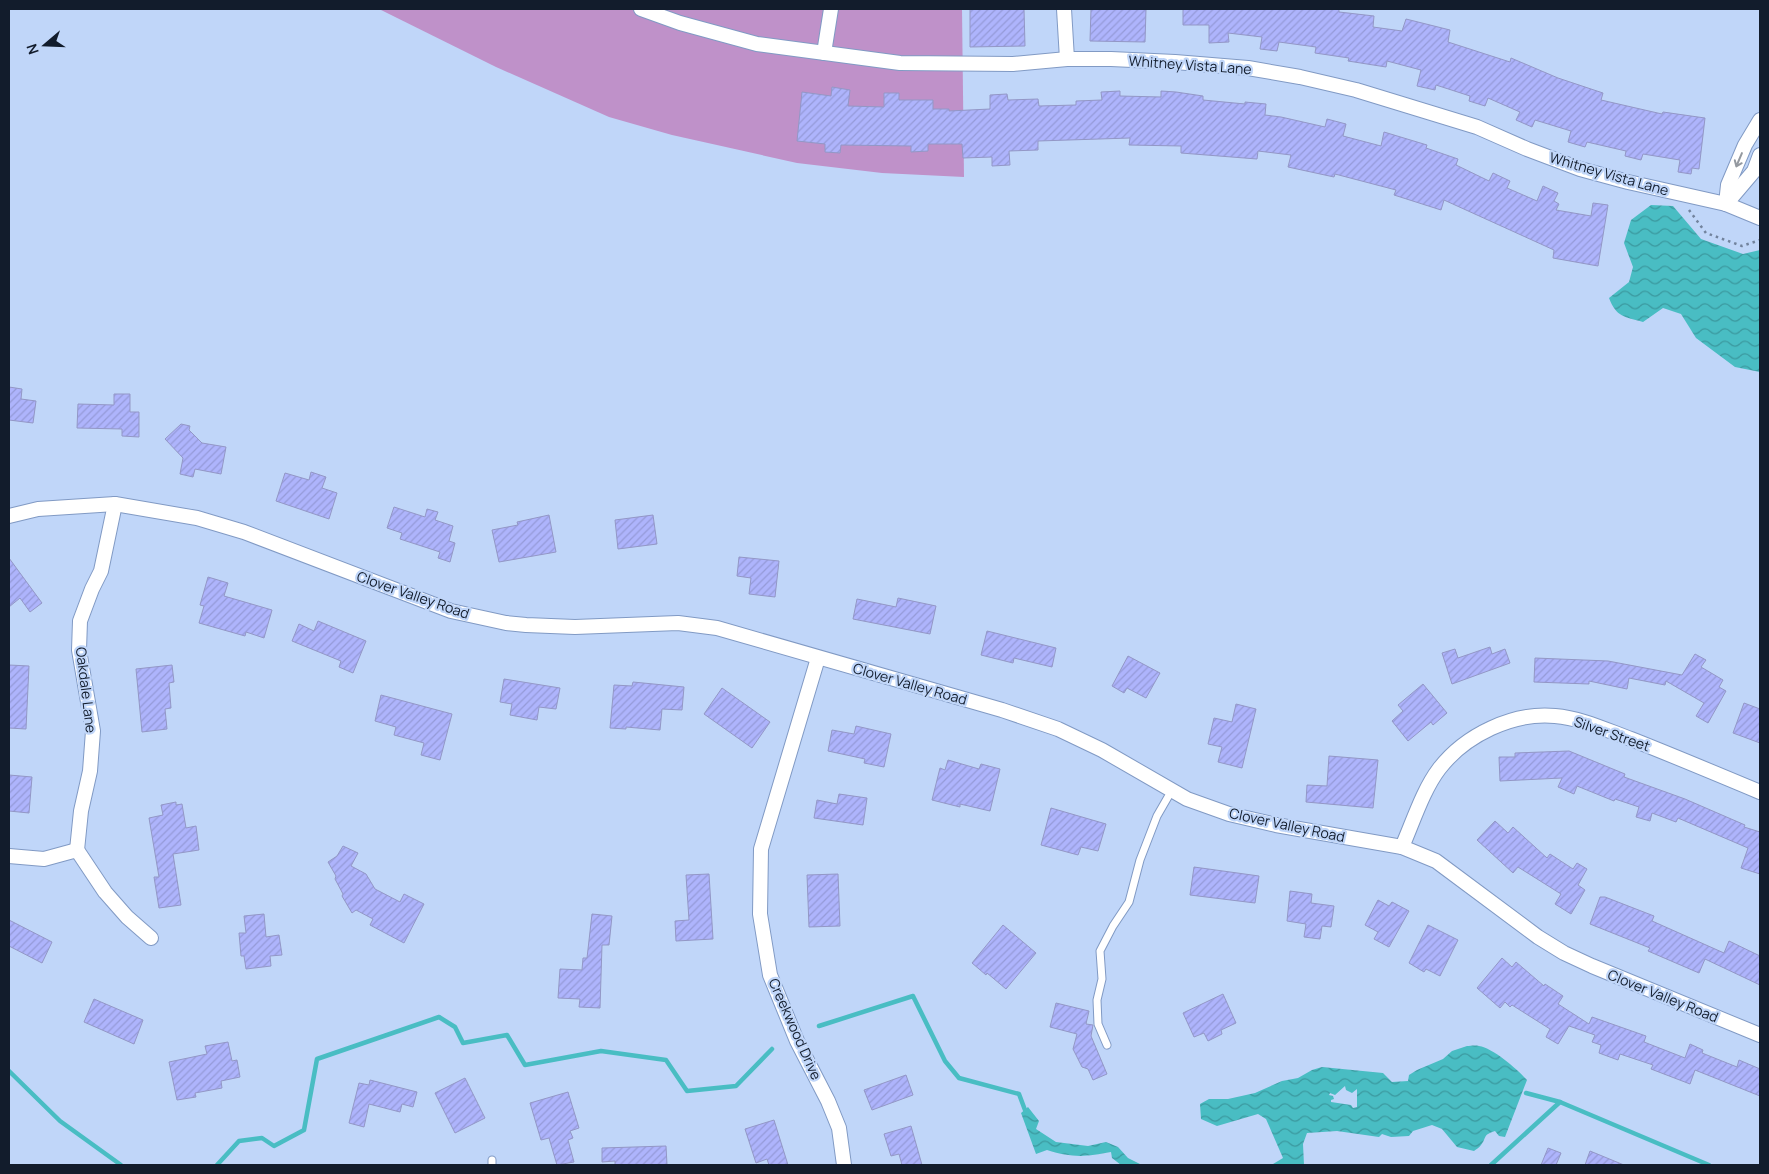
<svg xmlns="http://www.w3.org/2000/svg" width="1769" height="1174" font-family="Manrope,sans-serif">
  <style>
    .grass { fill: #bf91c9 }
    .water { fill: url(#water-waves); fill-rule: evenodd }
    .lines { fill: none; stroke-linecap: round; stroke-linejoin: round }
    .stream { stroke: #49bdc3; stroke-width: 4.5 }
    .building { fill: url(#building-hatch); stroke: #9397c6 }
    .lane-casing { stroke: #819ac4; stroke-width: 9 }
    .street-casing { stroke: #819ac4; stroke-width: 16 }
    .path { stroke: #72839d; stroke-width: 2.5; stroke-dasharray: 2.5 4; stroke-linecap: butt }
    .lane { stroke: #fff; stroke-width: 7 }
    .street { stroke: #fff; stroke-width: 14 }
    .oneway { stroke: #9499a0 }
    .labels { text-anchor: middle; stroke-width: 4.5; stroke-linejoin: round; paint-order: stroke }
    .street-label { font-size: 14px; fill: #121c2c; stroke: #c0d6f9 }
  </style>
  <defs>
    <pattern id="water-waves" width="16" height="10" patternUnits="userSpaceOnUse" patternTransform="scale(1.25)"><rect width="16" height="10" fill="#49bdc3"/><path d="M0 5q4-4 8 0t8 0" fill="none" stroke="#3b999f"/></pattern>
    <pattern id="building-hatch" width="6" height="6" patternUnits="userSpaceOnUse" patternTransform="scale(1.25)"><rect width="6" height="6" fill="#aeb4fc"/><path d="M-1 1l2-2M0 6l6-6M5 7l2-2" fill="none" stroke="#959ad8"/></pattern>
  </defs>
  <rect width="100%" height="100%" fill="#c0d6f9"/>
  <polygon class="grass" points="379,9 962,9 964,177 882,173 797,163 672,135 609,117 496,67"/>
  <g class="water">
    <path d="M1651,205L1673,206L1701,239L1743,254L1760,250V372L1735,367L1696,338L1681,314L1663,308L1643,322C1625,317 1616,317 1609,298L1629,282L1633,267L1624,243L1631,220Z"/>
    <path d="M1467,1046C1470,1046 1475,1045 1479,1046C1493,1048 1517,1069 1527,1080L1505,1137L1499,1136L1495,1131C1482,1135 1487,1138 1481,1145C1479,1148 1476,1149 1474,1151L1457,1147L1442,1129L1432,1125L1413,1131L1409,1136L1391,1137L1382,1134L1379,1137L1337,1131L1307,1133L1303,1144L1304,1165H1273V1164L1283,1158L1266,1119L1258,1114L1217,1126L1201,1119L1200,1104L1209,1099H1228L1255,1093L1282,1081L1298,1078L1312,1070L1322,1067L1383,1073L1392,1082L1408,1081L1409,1075L1417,1070L1443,1059L1452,1051ZM1345,1086L1346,1090L1352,1093L1357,1089V1107L1353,1108L1351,1105L1331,1102V1100L1334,1099L1333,1096L1329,1095L1330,1093L1335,1095Z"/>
    <path d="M1028,1107L1039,1121L1036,1129L1056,1142L1088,1146L1106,1142L1118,1147L1128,1158L1142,1165H1121L1112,1158L1111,1152C1086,1157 1072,1158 1047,1150L1036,1154L1021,1113Z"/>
  </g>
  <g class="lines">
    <g class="stream">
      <polyline points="819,1026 913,996 945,1061 959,1078 1019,1094 1025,1110"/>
      <polyline points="9,1071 60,1121 121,1165"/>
      <polyline points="1526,1093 1560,1102"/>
      <polyline points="217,1165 239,1141 262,1138 274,1146 304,1130 317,1059 439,1017 455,1027 463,1043 507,1035 525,1065 601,1051 666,1060 687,1091 736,1086 772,1049"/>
      <polyline points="1491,1165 1560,1102 1709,1165"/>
    </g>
  </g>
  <g class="building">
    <polygon points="970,9 1024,9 1025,46 970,47"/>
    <polygon points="1091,9 1146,9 1145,42 1090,41"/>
    <polygon points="1183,9 1339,9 1339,12 1374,16 1373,27 1402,31 1406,19 1450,30 1448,42 1510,62 1511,58 1558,78 1603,93 1601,100 1662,114 1663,112 1705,118 1699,169 1692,168 1691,174 1678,172 1680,160 1643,154 1641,160 1625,156 1626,151 1587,142 1585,147 1568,142 1571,131 1535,120 1532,127 1516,120 1520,112 1488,98 1485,106 1469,101 1470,96 1436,85 1435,90 1417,86 1421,70 1387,61 1386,67 1348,61 1349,58 1315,53 1316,47 1279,42 1277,51 1260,49 1262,37 1228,33 1229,42 1209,43 1209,25 1183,25"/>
    <polygon points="832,87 850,90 848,106 884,107 884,93 899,93 899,100 933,100 933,109 949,109 949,111 990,109 990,95 1007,94 1008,100 1038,99 1039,106 1076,105 1076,101 1102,100 1101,92 1120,91 1120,96 1161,97 1161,91 1176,92 1203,96 1203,100 1245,104 1245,102 1266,104 1265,115 1281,117 1325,127 1327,119 1346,124 1343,136 1381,146 1384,132 1427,145 1426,148 1458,159 1456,165 1489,181 1493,173 1510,181 1507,188 1537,201 1543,186 1558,193 1554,201 1559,204 1556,210 1591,216 1593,203 1608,205 1598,266 1553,258 1554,250 1444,200 1441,210 1394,195 1396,190 1335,174 1334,177 1288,167 1291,155 1258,151 1257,159 1181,153 1181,146 1129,145 1130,138 1038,141 1038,150 1009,151 1010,165 992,166 992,157 963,158 962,144 928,144 928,151 911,152 911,146 841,145 840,153 825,152 825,144 797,141 802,92 831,96"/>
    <polygon points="9,387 22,389 21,399 36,401 33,423 9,420"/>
    <polygon points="114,394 130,394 130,412 139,412 139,437 122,436 122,429 77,428 78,404 114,405"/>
    <polygon points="181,424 190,426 189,430 202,443 226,447 221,474 195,469 193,477 180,474 183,458 165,439"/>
    <polygon points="311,472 326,477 322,488 337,493 329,519 276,501 285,473 309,480"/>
    <polygon points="394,507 425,517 427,509 438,512 435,520 453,526 449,541 455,543 450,562 438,558 440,552 400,539 402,533 387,528"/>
    <polygon points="549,515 556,552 499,562 492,530 518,525 517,522"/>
    <polygon points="653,515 657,544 618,549 615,520"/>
    <polygon points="739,557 779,561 775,597 749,594 751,578 737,576"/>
    <polygon points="9,558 42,603 30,612 20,598 9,607"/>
    <polygon points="208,577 228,583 224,596 272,610 264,638 246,632 245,636 199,623 204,606 200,605"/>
    <polygon points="898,598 936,606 930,634 853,619 857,599 896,607"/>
    <polygon points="318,621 366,641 353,673 339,667 341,661 292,641 299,624 314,631"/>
    <polygon points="987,631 1056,648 1052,667 1014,658 1013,663 981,655"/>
    <polygon points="1490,647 1492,654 1505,649 1510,663 1452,684 1442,653 1455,649 1458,658"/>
    <polygon points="1695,654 1706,660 1701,667 1723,680 1719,687 1726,691 1708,723 1696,716 1704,703 1666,681 1665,685 1629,678 1627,689 1589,681 1589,684 1534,682 1535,658 1608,661 1682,675"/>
    <polygon points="1128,656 1160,673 1146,698 1127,688 1124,693 1112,686"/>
    <polygon points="9,665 29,666 26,729 9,728"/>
    <polygon points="172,665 174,682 169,683 171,708 165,709 167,729 142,732 136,669"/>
    <polygon points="504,679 560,688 556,709 539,707 537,720 510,715 512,704 500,702"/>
    <polygon points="633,682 684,687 682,710 662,709 660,730 626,727 626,729 610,728 614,685 632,686"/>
    <polygon points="1423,684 1447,713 1433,725 1431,722 1408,741 1392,721 1403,711 1398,705"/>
    <polygon points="722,688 770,722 752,748 704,714"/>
    <polygon points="381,695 452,714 440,760 421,755 424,743 394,735 396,727 375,721"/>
    <polygon points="1744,703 1760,709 1760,743 1733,733"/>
    <polygon points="1236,704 1256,709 1242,768 1218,762 1222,747 1208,744 1214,718 1232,722"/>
    <polygon points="856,726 891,734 884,767 864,763 865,759 828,751 832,730 854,734"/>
    <polygon points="1569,751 1625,774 1624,777 1685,799 1745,825 1744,827 1760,832 1760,874 1741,868 1748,848 1678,818 1676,822 1652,813 1650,821 1636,817 1639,807 1615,799 1614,801 1577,786 1574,794 1558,787 1562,778 1500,781 1499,757 1515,757 1515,753"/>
    <polygon points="1329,756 1378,760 1373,808 1306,802 1307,785 1327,786"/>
    <polygon points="948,760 979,769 981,764 1000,769 990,811 960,804 960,807 932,800 940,768 945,770"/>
    <polygon points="9,775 32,777 29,813 9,811"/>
    <polygon points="839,794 867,798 863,825 814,818 817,800 837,804"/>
    <polygon points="176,802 176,805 182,804 186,828 196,826 199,850 173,854 181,905 159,908 154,877 159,877 149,818 163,815 161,805"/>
    <polygon points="1051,808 1106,824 1098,851 1081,847 1078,855 1041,845"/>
    <polygon points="1495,821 1508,833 1513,827 1547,858 1550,854 1573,869 1577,863 1587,869 1578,885 1585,890 1571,914 1555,904 1561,894 1518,867 1513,873 1477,840"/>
    <polygon points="343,846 358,853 351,866 366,874 375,889 400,902 404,894 424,904 404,943 370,925 373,919 356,910 352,913 342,896 343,894 335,879 336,876 328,862 337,856"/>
    <polygon points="1194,867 1259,876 1255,903 1190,895"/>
    <polygon points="709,874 713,939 676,941 675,921 689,920 686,875"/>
    <polygon points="838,874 840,926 809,927 807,875"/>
    <polygon points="1290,891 1312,894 1311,903 1334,906 1331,927 1322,926 1320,939 1304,937 1306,924 1287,921"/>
    <polygon points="1600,897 1605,897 1654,916 1652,921 1724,953 1729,941 1760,956 1760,985 1705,959 1699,973 1648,951 1650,948 1590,924"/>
    <polygon points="1378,900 1389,906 1392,902 1409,911 1389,947 1374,939 1378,932 1365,925"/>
    <polygon points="264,914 266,937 279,935 282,955 270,956 271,966 246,969 244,956 241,956 239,933 246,933 244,916"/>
    <polygon points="592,914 612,916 609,945 602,945 600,1008 579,1007 580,999 558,998 560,969 582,970 583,958 587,958"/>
    <polygon points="9,920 52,942 42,963 9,946"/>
    <polygon points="1003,925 1036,953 1006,989 987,973 986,975 972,963"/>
    <polygon points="1428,925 1458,940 1440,976 1426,969 1424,972 1409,963"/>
    <polygon points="1502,958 1512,967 1516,962 1544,986 1545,984 1563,996 1558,1004 1589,1024 1592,1017 1646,1036 1644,1042 1685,1058 1690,1044 1703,1050 1702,1053 1737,1067 1739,1060 1760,1069 1760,1096 1695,1070 1690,1084 1651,1069 1653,1065 1620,1054 1618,1060 1599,1053 1601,1045 1592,1042 1595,1035 1569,1026 1558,1044 1546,1037 1550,1029 1512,1005 1510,1007 1505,1002 1500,1008 1477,988"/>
    <polygon points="1223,994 1236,1023 1221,1030 1222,1034 1208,1041 1204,1033 1194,1037 1183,1013"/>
    <polygon points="94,999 143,1020 134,1044 84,1022"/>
    <polygon points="1056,1003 1089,1011 1086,1024 1093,1025 1091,1036 1107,1074 1093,1080 1088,1069 1082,1067 1073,1049 1077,1034 1050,1027"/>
    <polygon points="228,1042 232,1061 237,1060 240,1077 221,1081 222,1088 195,1093 196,1097 177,1100 169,1062 207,1054 205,1046"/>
    <polygon points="906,1075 913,1095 872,1110 864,1090"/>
    <polygon points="465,1078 485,1118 455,1133 435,1093"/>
    <polygon points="370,1080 417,1092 413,1107 402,1104 400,1112 369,1104 364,1127 349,1123 359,1083 369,1085"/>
    <polygon points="568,1092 579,1128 570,1131 573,1138 568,1140 574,1162 557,1165 549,1138 541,1140 530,1103"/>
    <polygon points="774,1120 788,1165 769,1165 767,1159 756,1163 745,1129"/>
    <polygon points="911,1126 922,1165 902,1165 899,1154 891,1156 884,1134"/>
    <polygon points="666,1146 667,1165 615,1165 615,1161 602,1162 602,1148"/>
    <polygon points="1548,1148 1561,1153 1556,1165 1541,1165"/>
    <polygon points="1590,1151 1624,1165 1585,1165"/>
  </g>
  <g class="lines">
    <g class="lane-casing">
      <g id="lane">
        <polyline points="1107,1045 1098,1024 1097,1000 1102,979 1100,951 1113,926 1129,902 1140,860 1157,816 1172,790"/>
        <polyline points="492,1165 492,1160"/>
      </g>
    </g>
    <g class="street-casing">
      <g id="street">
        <polyline points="641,9 680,23 757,44 900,63 1013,64 1067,59 1111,59 1175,62 1248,68 1300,77 1356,90 1477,127 1527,149 1580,169 1628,182 1726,204 1760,218"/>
        <polyline points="1064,9 1067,59"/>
        <polyline points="824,53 831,9"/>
        <polyline points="1726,204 1728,185 1745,145 1760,120"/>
        <polyline points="1726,204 1754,171 1760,155"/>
        <polyline points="9,516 38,509 115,504 197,518 244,532 451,611 506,623 526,625 575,627 678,623 717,628 1002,710 1058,729 1102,750 1187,799 1229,814 1276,825 1402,847 1436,861 1538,937 1564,953 1592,966 1760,1035"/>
        <polyline points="818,658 761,849 760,914 770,975 797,1041 828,1101 839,1128 844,1165"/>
        <path d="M1402,847C1413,822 1423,790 1439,769C1465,735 1513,712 1555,716C1581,718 1606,730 1631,739C1674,756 1717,774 1760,792"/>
        <polyline points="77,850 81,811 90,771 93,731 79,650 80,621 92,589 101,571 115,504"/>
        <polyline points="9,856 44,859 77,850 105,892 127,917 151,938"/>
      </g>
    </g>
    <polyline class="path" points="1689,210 1706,233 1742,246 1760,240"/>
    <use href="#lane" class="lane"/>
    <use href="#street" class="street"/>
  </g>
  <defs><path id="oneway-shaft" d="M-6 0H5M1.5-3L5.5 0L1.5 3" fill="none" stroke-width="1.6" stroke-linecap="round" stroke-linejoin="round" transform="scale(1.25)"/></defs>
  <use class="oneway" href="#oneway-shaft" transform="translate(1739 160) rotate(113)"/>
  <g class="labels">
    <g class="street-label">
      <text transform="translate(1190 65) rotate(4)" y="5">Whitney Vista Lane</text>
      <text transform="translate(1609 174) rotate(16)" y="5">Whitney Vista Lane</text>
      <text transform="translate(413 595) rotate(19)" y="5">Clover Valley Road</text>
      <text transform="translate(910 684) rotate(16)" y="5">Clover Valley Road</text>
      <text transform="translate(86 690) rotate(83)" y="5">Oakdale Lane</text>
      <text transform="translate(1612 734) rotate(19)" y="5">Silver Street</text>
      <text transform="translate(1287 825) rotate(12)" y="5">Clover Valley Road</text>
      <text transform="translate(1663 996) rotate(22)" y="5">Clover Valley Road</text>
      <text transform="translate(795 1029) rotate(66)" y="5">Creekwood Drive</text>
    </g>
  </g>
  <rect width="1769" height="1174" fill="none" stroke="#121c2c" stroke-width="20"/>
  <g transform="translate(45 45) rotate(251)" stroke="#c0d6f9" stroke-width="4" paint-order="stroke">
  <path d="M0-4L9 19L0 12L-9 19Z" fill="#121c2c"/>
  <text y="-8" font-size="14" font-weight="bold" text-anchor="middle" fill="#121c2c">N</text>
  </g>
</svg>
